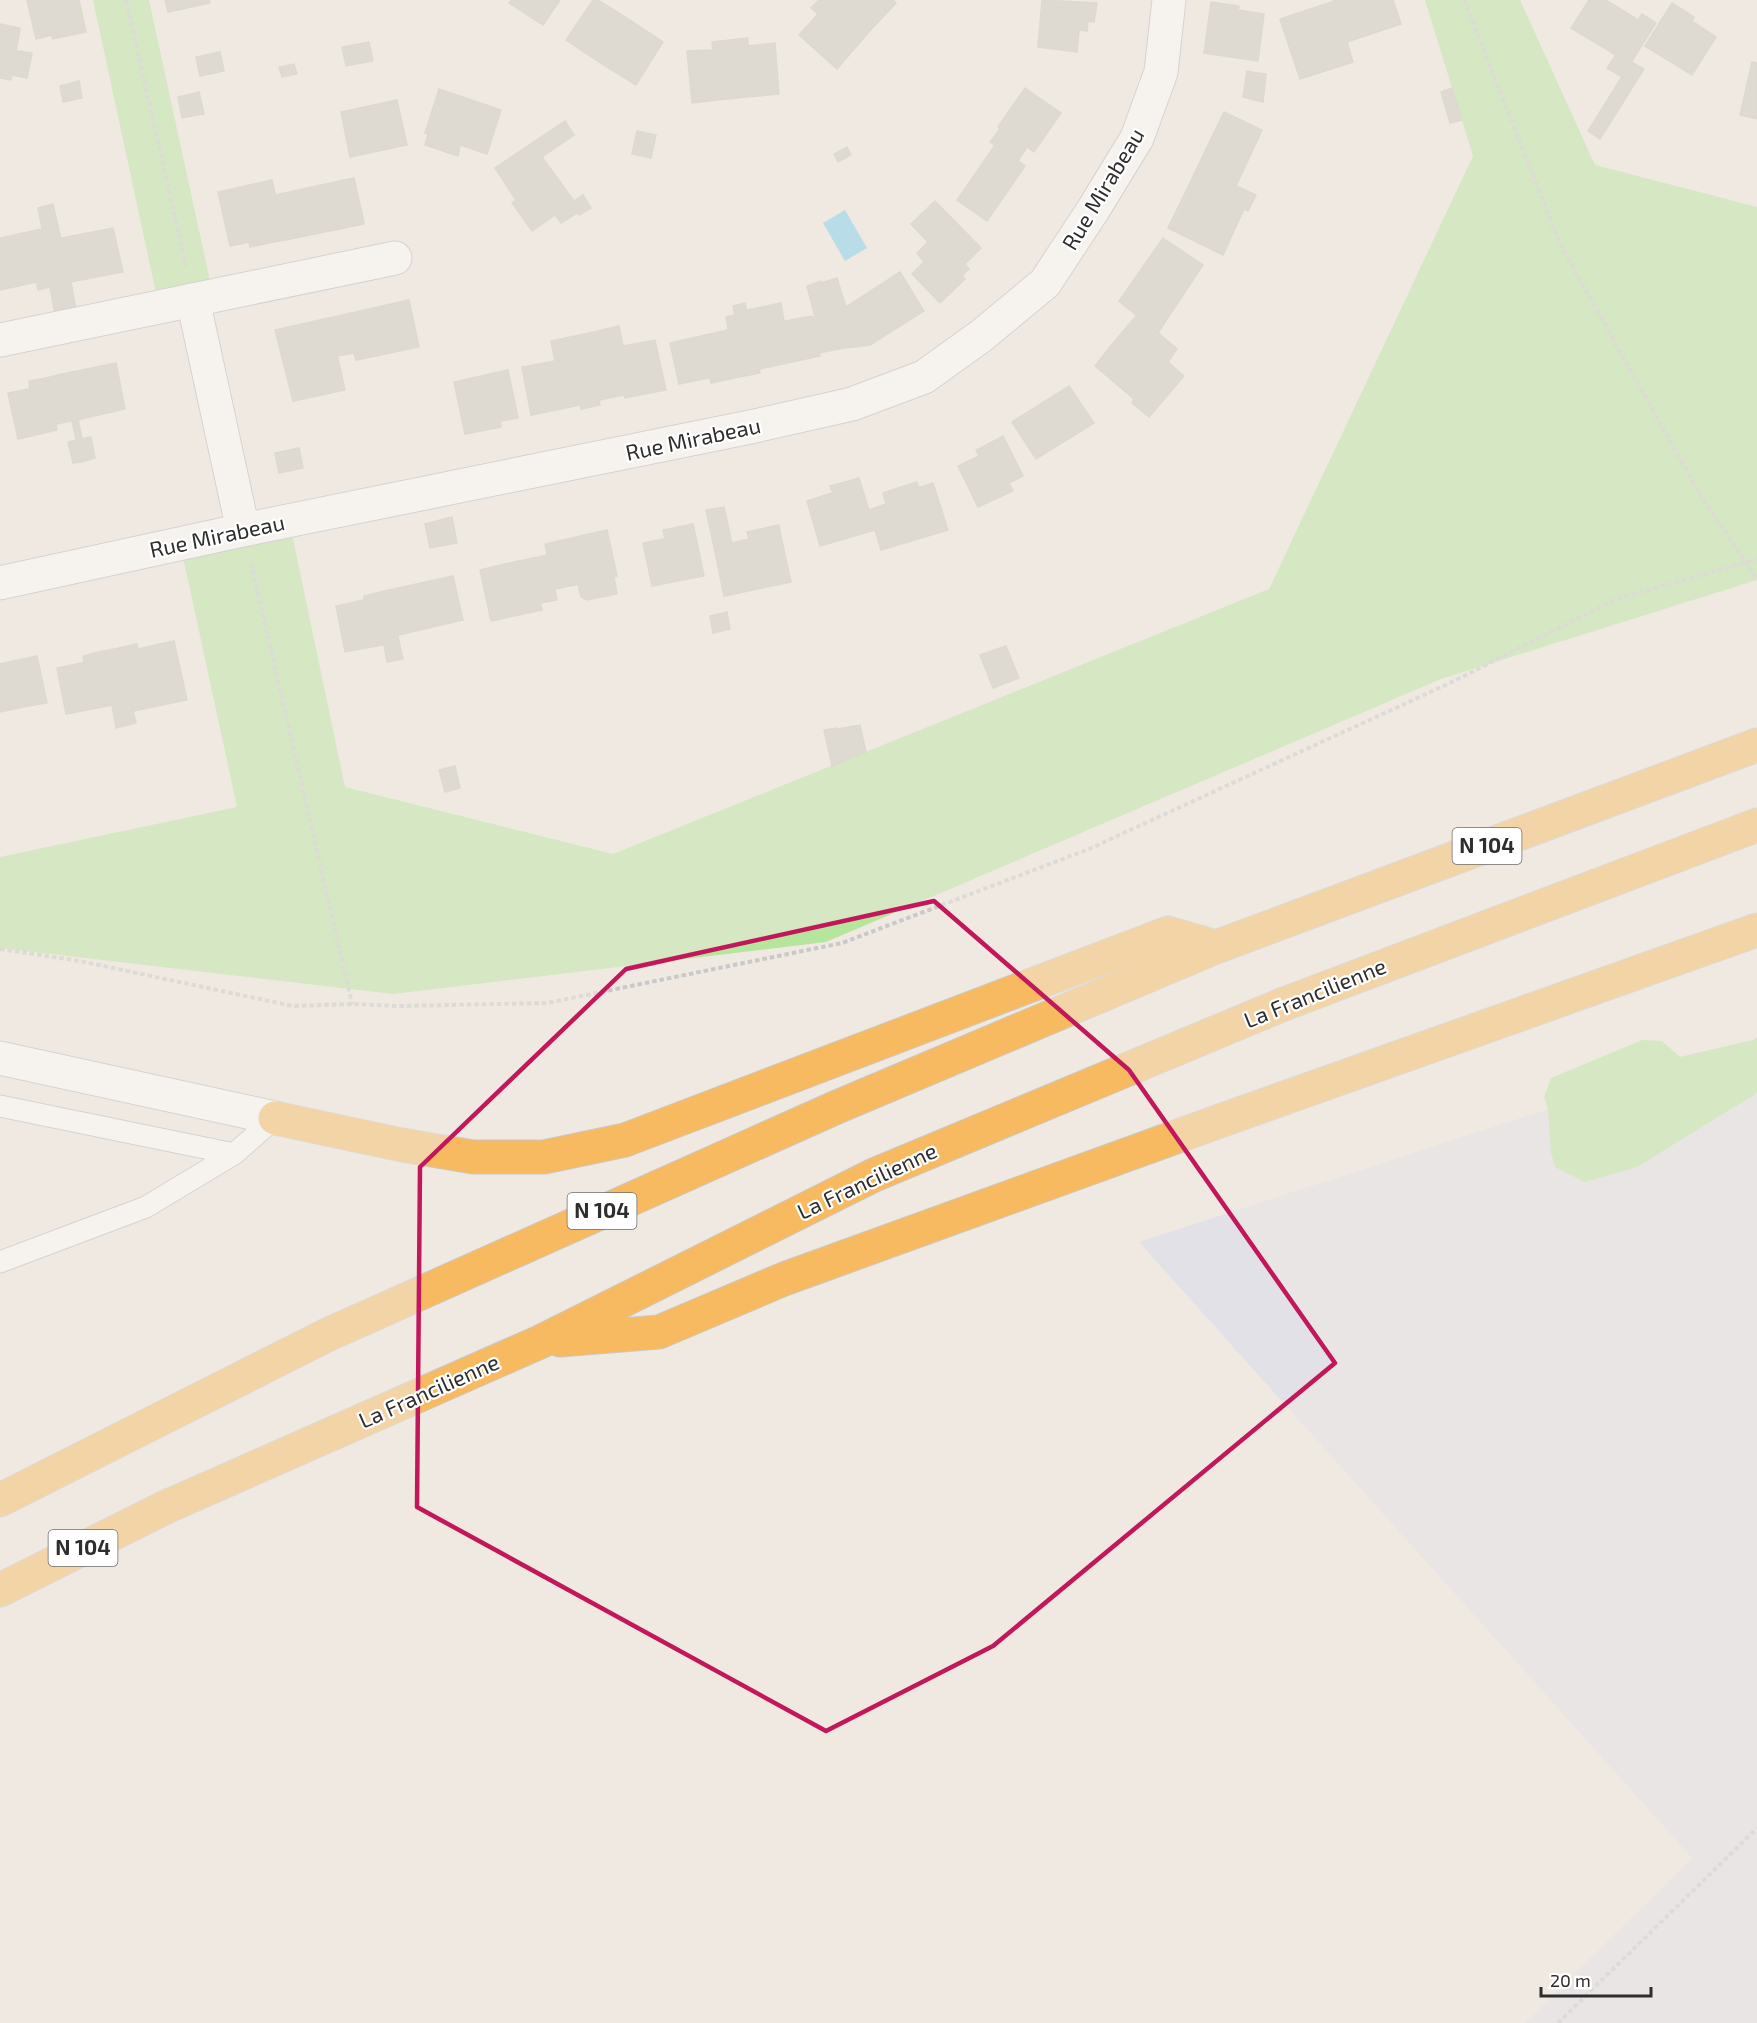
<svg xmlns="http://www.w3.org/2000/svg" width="1757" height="2023" font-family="'Exo 2',sans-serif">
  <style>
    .industrial { fill: #e3e1e8 }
    .green { fill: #b6e59e }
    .water { fill: #75cff0 }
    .building { fill: #cbc7bf; stroke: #cbc5ba; stroke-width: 1.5 }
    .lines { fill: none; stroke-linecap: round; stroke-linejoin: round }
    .service-casing { stroke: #b4b7c1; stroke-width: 23 }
    .minor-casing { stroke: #b4b7c1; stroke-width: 35 }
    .secondary-casing { stroke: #b4b7c1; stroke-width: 35 }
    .trunk-casing { stroke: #c9c9c9; stroke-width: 35 }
    .path { stroke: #c9c9c9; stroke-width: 4; stroke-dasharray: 4.5 3; stroke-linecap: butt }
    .service { stroke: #fff; stroke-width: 21 }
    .minor { stroke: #fff; stroke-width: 33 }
    .secondary { stroke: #fff; stroke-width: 33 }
    .trunk { stroke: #f8ba60; stroke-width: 33 }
    .marked { fill: none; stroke: #c2185b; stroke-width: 4.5; stroke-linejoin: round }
    .labels { text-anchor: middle; stroke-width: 4.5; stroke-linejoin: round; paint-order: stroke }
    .shield { fill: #fff; stroke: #6d6d6d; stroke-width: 1.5 }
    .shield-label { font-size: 21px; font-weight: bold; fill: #2e2e2e }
    .street-label { font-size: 22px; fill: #2e2e2e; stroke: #fff }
  </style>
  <rect width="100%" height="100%" fill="#efe9e1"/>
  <polygon class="industrial" points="1757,1039 1757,2023 1525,2023 1692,1858 1139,1242 1548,1109 1680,1057"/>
  <g class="green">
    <polygon points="93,0 149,0 210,281 156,293"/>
    <polygon points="1425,0 1520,0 1595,165 1757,207 1757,580 1441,679 826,942 393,994 0,948 0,857 237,807 183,557 292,534 345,787 613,854 1269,589 1473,156"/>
    <polygon points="1757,1037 1757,1093 1749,1098 1637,1167 1585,1182 1555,1167 1551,1153 1548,1109 1544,1097 1551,1078 1642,1040 1662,1041 1680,1057 1753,1040"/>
  </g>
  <polygon class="water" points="845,210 867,248 845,261 823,223"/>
  <g class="building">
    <polygon points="27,0 79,0 86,32 53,39 51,35 36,39"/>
    <polygon points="165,0 209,0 210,3 168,12"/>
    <polygon points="511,0 560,0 543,25 509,3"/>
    <polygon points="593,0 598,0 630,20 602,64 566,40"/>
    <polygon points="819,0 827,0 867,34 837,69 799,35 818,14 811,8"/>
    <polygon points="827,0 893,0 896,3 867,34"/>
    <polygon points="1042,0 1097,3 1094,22 1080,20 1077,52 1038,47"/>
    <polygon points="1334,0 1393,0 1401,24 1347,42"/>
    <polygon points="1589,0 1606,0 1638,20 1642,14 1656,23 1622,77 1607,68 1616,55 1571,28"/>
    <polygon points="1335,1 1353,62 1300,79 1280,19"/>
    <polygon points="1211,2 1239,6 1238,10 1264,14 1258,61 1204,53"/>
    <polygon points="1672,3 1694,17 1692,21 1716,37 1692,75 1645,46"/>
    <polygon points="630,20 663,42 636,85 602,64"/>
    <polygon points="1080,20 1088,21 1087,31 1079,30"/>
    <polygon points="0,24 20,28 19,35 0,31"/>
    <polygon points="0,31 19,35 11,80 0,78"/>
    <polygon points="748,38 748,46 775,43 779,94 736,98 730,40"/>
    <polygon points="730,40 736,98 692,103 687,51 713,50 712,42"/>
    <polygon points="369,42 373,61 346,66 342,47"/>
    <polygon points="16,51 32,53 27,78 12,75"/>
    <polygon points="220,52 224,71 200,76 196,57"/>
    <polygon points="1631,62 1644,69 1600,139 1588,131"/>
    <polygon points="1752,62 1757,63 1757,119 1740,115"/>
    <polygon points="294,64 297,74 282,77 279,67"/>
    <polygon points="1247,71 1257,73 1254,100 1243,97"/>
    <polygon points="1257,73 1266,74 1263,102 1254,100"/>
    <polygon points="79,81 82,98 63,102 60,86"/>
    <polygon points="1025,88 1061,113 1034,152 1027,147 1018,161 990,142 1000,129 998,127"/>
    <polygon points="1452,88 1462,120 1450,123 1441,92"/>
    <polygon points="439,89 501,110 487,154 425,133"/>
    <polygon points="199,92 204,114 182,118 178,97"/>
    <polygon points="397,100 407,145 350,157 341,112"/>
    <polygon points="1224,112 1262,130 1236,186 1197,168"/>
    <polygon points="565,121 574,135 542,157 574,201 583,195 591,208 579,215 577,213 561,223 555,215 532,231 512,203 516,200 495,168"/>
    <polygon points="637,131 656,135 651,158 632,154"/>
    <polygon points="428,134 460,145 458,156 425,145"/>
    <polygon points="995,145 1025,166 987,221 957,200"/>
    <polygon points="847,147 851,155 838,162 834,154"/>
    <polygon points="1197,168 1256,195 1248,211 1244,209 1223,255 1174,231 1194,188 1189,185"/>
    <polygon points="354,178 363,218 335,224 335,230 285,240 275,195"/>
    <polygon points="272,180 285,240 269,243 268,238 230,246 218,192"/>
    <polygon points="1189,185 1194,188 1174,231 1168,228"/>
    <polygon points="935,201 981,248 958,271 965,279 940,303 912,274 924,262 917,253 928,242 911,224"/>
    <polygon points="53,204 71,282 54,286 52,276 36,279 37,282 0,290 0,238 42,229 38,208"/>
    <polygon points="363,218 364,224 335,230 335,224"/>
    <polygon points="113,228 123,272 71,282 61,238"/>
    <polygon points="268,238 269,243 250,247 249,242"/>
    <polygon points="1163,238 1203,265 1158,333 1119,301"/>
    <polygon points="965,264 969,269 962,276 958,271"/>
    <polygon points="900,272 924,311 870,345 844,348 821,283 837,278 846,307"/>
    <polygon points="52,276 54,286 38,290 36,279"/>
    <polygon points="821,281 832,314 815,317 807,286"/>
    <polygon points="71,282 76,310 55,314 50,287"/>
    <polygon points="409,300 419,347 356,360 354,353 338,356 329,318"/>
    <polygon points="745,303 753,340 731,346 726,317 735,315 733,306"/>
    <polygon points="781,303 784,321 751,328 747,310"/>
    <polygon points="832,314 844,348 819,353 820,356 760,369 751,328 811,316 812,317"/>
    <polygon points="1136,316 1143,320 1116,352 1110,347"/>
    <polygon points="329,318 345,390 293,401 275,330"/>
    <polygon points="1143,320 1177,349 1168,362 1184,376 1149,417 1132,403 1134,399 1095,366 1110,347 1116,352"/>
    <polygon points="619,326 623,346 655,340 666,390 625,398 624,395 599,400 585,334"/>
    <polygon points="728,330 731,346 753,340 760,373 739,377 738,372 679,384 670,343"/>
    <polygon points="585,334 600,405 581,409 580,405 531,415 522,367 555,361 551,341"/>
    <polygon points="116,363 125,409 72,421 62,374"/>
    <polygon points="508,370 518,418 490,423 491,429 465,434 454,382"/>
    <polygon points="738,372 739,377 711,383 710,378"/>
    <polygon points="62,374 72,421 56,424 57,430 18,439 8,393 48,385 46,378"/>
    <polygon points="46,378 48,385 30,389 29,381"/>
    <polygon points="1069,386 1094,423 1036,459 1012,422"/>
    <polygon points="78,419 82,439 91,437 95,458 81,462 72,421"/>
    <polygon points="500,421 501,427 491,429 490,423"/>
    <polygon points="1003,436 1023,476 1009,483 1013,491 978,507 958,466 993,449 990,443"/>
    <polygon points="76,440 81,462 73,463 68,442"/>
    <polygon points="990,443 993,449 979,456 976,450"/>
    <polygon points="299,448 303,468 279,473 275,453"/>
    <polygon points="859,478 875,530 820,546 807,501 844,489 842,483"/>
    <polygon points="917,482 919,488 903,493 901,487"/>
    <polygon points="842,483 844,489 833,493 830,486"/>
    <polygon points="933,483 948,530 881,550 869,510 886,504 883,493 901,487 903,493"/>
    <polygon points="724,507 732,543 714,547 706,510"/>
    <polygon points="452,517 457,543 430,548 425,524"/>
    <polygon points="693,524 694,528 677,531 678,536 665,539 663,530"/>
    <polygon points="779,525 780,532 749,539 747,532"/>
    <polygon points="694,528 704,576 652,586 643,543 678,536 677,531"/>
    <polygon points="607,530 617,576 555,589 545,544"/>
    <polygon points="780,532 791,582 724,596 714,547"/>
    <polygon points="547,555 549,561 506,570 505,564"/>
    <polygon points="549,561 557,600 540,603 542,610 491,621 480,570 505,564 506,570"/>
    <polygon points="453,576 463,620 398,635 389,590"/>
    <polygon points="614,576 617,594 587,600 581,597 578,584"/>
    <polygon points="389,590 399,642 345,652 336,606 364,600 364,596"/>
    <polygon points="727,612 730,629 713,633 710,616"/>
    <polygon points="174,641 187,700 133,711 119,648 137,644 138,649"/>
    <polygon points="399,642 403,659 387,662 384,645"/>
    <polygon points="1006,646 1019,678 993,688 980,655"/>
    <polygon points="119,648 130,698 117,701 118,704 66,714 57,668 105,658 103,651"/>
    <polygon points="103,651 105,658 84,663 83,656"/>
    <polygon points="37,656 47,703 34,705 23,659"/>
    <polygon points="23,659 34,705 0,712 0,664"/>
    <polygon points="130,698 136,723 116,728 112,705 118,704 117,701"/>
    <polygon points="860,725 866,752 844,761 837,729"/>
    <polygon points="837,728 844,761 832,766 824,730"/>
    <polygon points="455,766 460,788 445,792 439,770"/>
  </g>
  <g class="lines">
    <g class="service-casing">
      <g id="service">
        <polyline points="0,1106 234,1154"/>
        <polyline points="0,1262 146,1207 234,1154 275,1118"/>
      </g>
    </g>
    <g class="minor-casing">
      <g id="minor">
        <polyline points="193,300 243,530"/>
        <polyline points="0,340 395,258"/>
        <polyline points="0,583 243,530 755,426 852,404 924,377 981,336 1045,283 1093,210 1137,138 1161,72 1169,0"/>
      </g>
    </g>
    <g class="secondary-casing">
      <polyline id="secondary" points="0,1058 275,1118"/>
    </g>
    <g class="trunk-casing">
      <g id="trunk">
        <polyline points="275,1118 402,1145 473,1157 544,1157 625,1140 1168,933 1216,947"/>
        <polyline points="560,1340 659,1332 784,1279 1217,1122 1757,930"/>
        <polyline points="0,1500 327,1335 837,1107 1216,947 1757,745"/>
        <polyline points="0,1590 166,1507 540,1342 874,1175 1284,1004 1757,825"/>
      </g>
    </g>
    <g class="path">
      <polyline points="126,0 186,266"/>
      <polyline points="1464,0 1560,244 1699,493 1757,579"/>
      <polyline points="251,563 352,1004"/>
      <polyline points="0,949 80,961 293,1006 352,1004 399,1006 547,1003 842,943 1089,849 1450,683 1614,600 1757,559"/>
      <polyline points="1558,2023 1757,1828"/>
    </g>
    <use href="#service" class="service"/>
    <use href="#minor" class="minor"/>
    <use href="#secondary" class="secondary"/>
    <use href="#trunk" class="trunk"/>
  </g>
  <path d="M0 0H1757V2023H0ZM934,901L1129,1070L1335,1363L993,1646L826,1731L417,1507L420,1167L626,969Z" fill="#efe9e1" fill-opacity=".55" fill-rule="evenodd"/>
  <path class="marked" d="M934,901L1129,1070L1335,1363L993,1646L826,1731L417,1507L420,1167L626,969Z"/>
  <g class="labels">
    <g class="shield">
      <rect x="1452.5" y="828" width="69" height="36" rx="4.5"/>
      <rect x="567.5" y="1193" width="69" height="36" rx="4.5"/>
      <rect x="48.5" y="1530" width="69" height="36" rx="4.5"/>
    </g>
    <g class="shield-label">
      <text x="1487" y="853">N 104</text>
      <text x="602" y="1218">N 104</text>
      <text x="83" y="1555">N 104</text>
    </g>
    <g class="street-label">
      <text transform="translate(1103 189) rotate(-59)" y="8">Rue Mirabeau</text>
      <text transform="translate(693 439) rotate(-12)" y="8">Rue Mirabeau</text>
      <text transform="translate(217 536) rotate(-12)" y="8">Rue Mirabeau</text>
      <text transform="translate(1315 993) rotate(-22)" y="8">La Francilienne</text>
      <text transform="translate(867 1181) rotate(-25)" y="8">La Francilienne</text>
      <text transform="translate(429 1391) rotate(-24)" y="8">La Francilienne</text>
    </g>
  </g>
  <path d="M1541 1987v9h110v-9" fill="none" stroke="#2e2e2e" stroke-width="3"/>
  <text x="1550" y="1987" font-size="18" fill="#2e2e2e" stroke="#ffffff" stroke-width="4.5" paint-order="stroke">20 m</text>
</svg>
